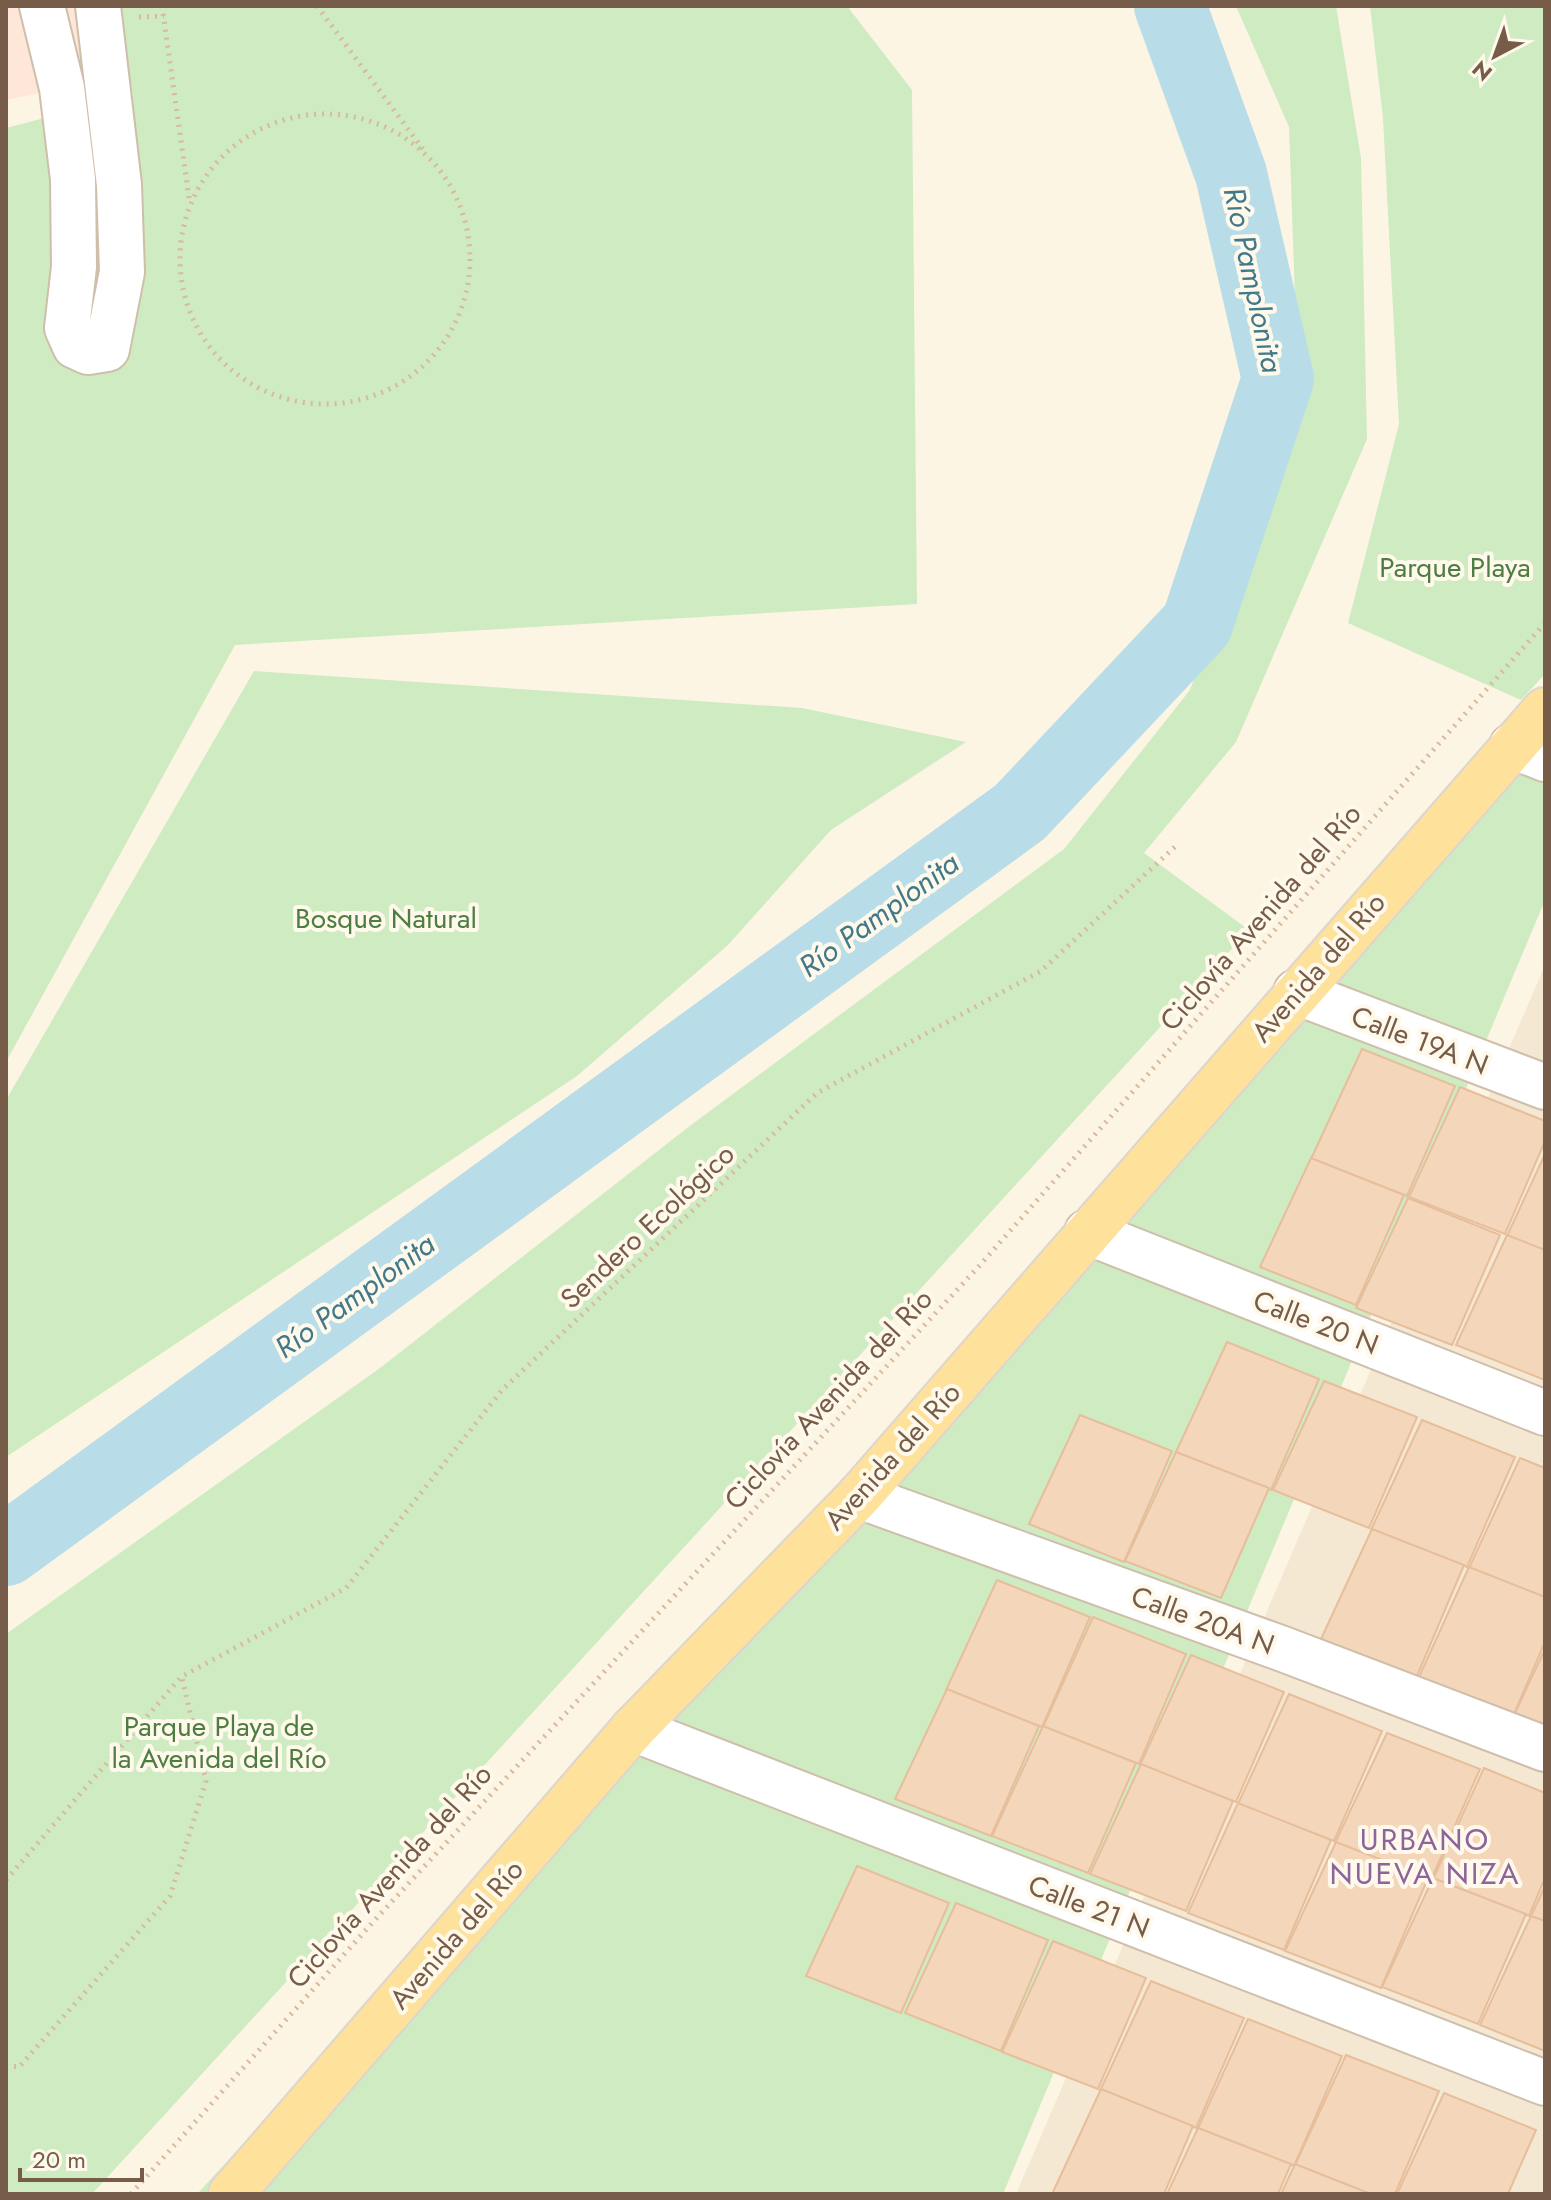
<svg xmlns="http://www.w3.org/2000/svg" width="1551" height="2200" font-family="Jost,sans-serif">
  <style>
    .residential { fill: #f5e8d2 }
    .commercial { fill: #fee6d8 }
    .green { fill: #cfebc2 }
    .lines { fill: none; stroke-linecap: round; stroke-linejoin: round }
    .river { stroke: #b8dde8; stroke-width: 72 }
    .building { fill: #f4d6bb; stroke: #e7be9b; stroke-width: 2 }
    .minor-casing { stroke: #cfbeaa; stroke-width: 48 }
    .major-casing { stroke: #dcd5d0; stroke-width: 48 }
    .path { stroke: #d9b99e; stroke-width: 5; stroke-dasharray: 2 6; stroke-linecap: butt }
    .minor { stroke: #fff; stroke-width: 44 }
    .major { stroke: #fee19a; stroke-width: 44 }
    .labels { text-anchor: middle; stroke-width: 8; stroke-linejoin: round; paint-order: stroke }
    .park-label { font-size: 28px; fill: #4d7d40; stroke: #fff9eb }
    .street-label { font-size: 28px; fill: #775d49; stroke: #fff9eb }
    .water-label { font-size: 30px; font-style: italic; fill: #41798b; stroke: #fff9eb }
    .neighbourhood-label { font-size: 30px; letter-spacing: 2px; fill: #8d649b; stroke: #fff9eb }
  </style>
  <rect width="100%" height="100%" fill="#fdf5e4"/>
  <polygon class="residential" points="1545,965 1545,2194 1016,2194"/>
  <polygon class="commercial" points="6,6 89,6 104,80 6,100"/>
  <g class="green">
    <polygon points="114,6 847,6 912,90 917,604 235,645 6,1062 6,128 133,95"/>
    <polygon points="1236,6 1336,6 1361,158 1367,439 1236,742 1144,853 1249,930 92,2194 6,2194 6,1634 380,1368 691,1125 1064,849 1190,690 1298,383 1289,127"/>
    <polygon points="1370,6 1545,6 1545,674 1521,700 1348,623 1399,424 1383,118"/>
    <polygon points="254,671 802,708 966,742 831,830 728,945 577,1076 6,1457 6,1100"/>
    <polygon points="1545,735 1545,900 1003,2194 197,2194"/>
  </g>
  <g class="lines">
    <polyline class="river" points="6,1550 1020,812 1197,624 1278,379 1231,174 1170,6"/>
  </g>
  <g class="building">
    <polygon points="1362,1049 1455,1086 1407,1196 1311,1159"/>
    <polygon points="1460,1087 1545,1121 1545,1141 1505,1234 1409,1197"/>
    <polygon points="1545,1154 1545,1251 1507,1236"/>
    <polygon points="1311,1158 1404,1195 1356,1305 1260,1267"/>
    <polygon points="1408,1198 1500,1235 1452,1345 1356,1308"/>
    <polygon points="1507,1235 1545,1250 1545,1380 1456,1345"/>
    <polygon points="1227,1342 1319,1379 1271,1490 1176,1452"/>
    <polygon points="1324,1381 1417,1417 1369,1528 1273,1490"/>
    <polygon points="1080,1415 1172,1451 1124,1562 1029,1524"/>
    <polygon points="1422,1420 1515,1457 1467,1567 1371,1530"/>
    <polygon points="1176,1452 1269,1488 1221,1598 1125,1561"/>
    <polygon points="1520,1458 1545,1468 1545,1597 1469,1568"/>
    <polygon points="1372,1529 1464,1565 1417,1676 1321,1639"/>
    <polygon points="1469,1567 1545,1597 1545,1642 1514,1714 1419,1677"/>
    <polygon points="997,1580 1090,1617 1042,1727 946,1690"/>
    <polygon points="1093,1617 1186,1654 1139,1764 1043,1727"/>
    <polygon points="1545,1649 1545,1725 1515,1713"/>
    <polygon points="1191,1655 1284,1692 1236,1802 1140,1765"/>
    <polygon points="947,1689 1039,1726 991,1836 895,1799"/>
    <polygon points="1289,1694 1382,1731 1334,1841 1238,1804"/>
    <polygon points="1043,1726 1136,1763 1088,1873 992,1836"/>
    <polygon points="1387,1733 1480,1769 1431,1880 1335,1843"/>
    <polygon points="1141,1764 1233,1801 1186,1911 1090,1874"/>
    <polygon points="1484,1768 1545,1793 1545,1878 1529,1916 1433,1879"/>
    <polygon points="1238,1803 1331,1840 1284,1950 1188,1913"/>
    <polygon points="1336,1842 1428,1878 1381,1988 1285,1951"/>
    <polygon points="857,1866 949,1903 901,2013 806,1976"/>
    <polygon points="1433,1878 1526,1914 1478,2024 1382,1987"/>
    <polygon points="1545,1886 1545,1922 1531,1916"/>
    <polygon points="956,1903 1048,1940 1001,2051 905,2013"/>
    <polygon points="1531,1916 1545,1921 1545,2051 1480,2025"/>
    <polygon points="1053,1941 1146,1978 1098,2089 1002,2052"/>
    <polygon points="1151,1981 1244,2018 1196,2128 1100,2091"/>
    <polygon points="1248,2019 1342,2056 1294,2166 1198,2128"/>
    <polygon points="1346,2055 1439,2091 1395,2194 1370,2194 1295,2165"/>
    <polygon points="1101,2089 1193,2126 1164,2194 1052,2194"/>
    <polygon points="1444,2093 1536,2130 1508,2194 1397,2194"/>
    <polygon points="1198,2128 1291,2164 1278,2194 1167,2194"/>
    <polygon points="1295,2164 1371,2194 1281,2194"/>
  </g>
  <g class="lines">
    <g class="minor-casing">
      <g id="minor">
        <polyline points="42,6 62,88 73,179 74,267 67,328 75,346 88,352 107,349 122,272 119,185 98,6"/>
        <polyline points="1512,746 1545,759"/>
        <polyline points="1296,992 1545,1087"/>
        <polyline points="1087,1232 1545,1413"/>
        <polyline points="859,1496 1283,1649 1545,1749"/>
        <polyline points="633,1729 1545,2083"/>
      </g>
    </g>
    <g class="major-casing">
      <polyline id="major" points="231,2194 633,1729 859,1496 1545,710"/>
    </g>
    <g class="path">
      <polyline points="162,6 189,198"/>
      <polyline points="317,6 425,152"/>
      <polyline points="139,17 164,16"/>
      <circle cx="325" cy="259" r="145"/>
      <polyline points="6,1880 181,1677 346,1588 502,1390 817,1093 1041,971 1178,844"/>
      <polyline points="6,2066 19,2067 170,1896 206,1781 182,1678"/>
      <polyline points="131,2194 373,1922 981,1264 1545,623"/>
    </g>
    <use href="#minor" class="minor"/>
    <use href="#major" class="major"/>
  </g>
  <g class="labels">
    <g class="park-label">
      <text x="1455" y="577">Parque Playa</text>
      <text x="386" y="928">Bosque Natural</text>
      <text x="219" y="1736">Parque Playa de<tspan x="219" dy="32">la Avenida del Río</tspan></text>
    </g>
    <g class="street-label">
      <text transform="translate(1260 917) rotate(-49)" y="10">Ciclovía Avenida del Río</text>
      <text transform="translate(1318 967) rotate(-49)" y="10">Avenida del Río</text>
      <text transform="translate(1420 1040) rotate(21)" y="10">Calle 19A N</text>
      <text transform="translate(647 1226) rotate(-43)" y="10">Sendero Ecológico</text>
      <text transform="translate(1316 1322) rotate(21)" y="10">Calle 20 N</text>
      <text transform="translate(828 1399) rotate(-47)" y="10">Ciclovía Avenida del Río</text>
      <text transform="translate(892 1456) rotate(-48)" y="10">Avenida del Río</text>
      <text transform="translate(1203 1620) rotate(20)" y="10">Calle 20A N</text>
      <text transform="translate(389 1876) rotate(-48)" y="10">Ciclovía Avenida del Río</text>
      <text transform="translate(1089 1906) rotate(21)" y="10">Calle 21 N</text>
      <text transform="translate(456 1934) rotate(-49)" y="10">Avenida del Río</text>
    </g>
    <g class="water-label">
      <text transform="translate(1253 280) rotate(78)" y="10">Río Pamplonita</text>
      <text transform="translate(879 915) rotate(-36)" y="10">Río Pamplonita</text>
      <text transform="translate(355 1296) rotate(-36)" y="10">Río Pamplonita</text>
    </g>
    <g class="neighbourhood-label">
      <text x="1425" y="1850">URBANO<tspan x="1425" dy="34">NUEVA NIZA</tspan></text>
    </g>
  </g>
  <rect width="1551" height="2200" fill="none" stroke="#775d49" stroke-width="16"/>
  <g transform="translate(1495 56) rotate(221)" stroke="#fff9eb" stroke-width="6" paint-order="stroke">
  <path d="M0-6L14 30L0 20L-14 30Z" fill="#775d49"/>
  <text y="-12" font-size="22" font-weight="bold" text-anchor="middle" fill="#775d49">N</text>
  </g>
  <path d="M20 2168v12h122v-12" fill="none" stroke="#775d49" stroke-width="4"/>
  <text x="32" y="2168" font-size="24" fill="#775d49" stroke="#fff9eb" stroke-width="6" paint-order="stroke">20 m</text>
</svg>
